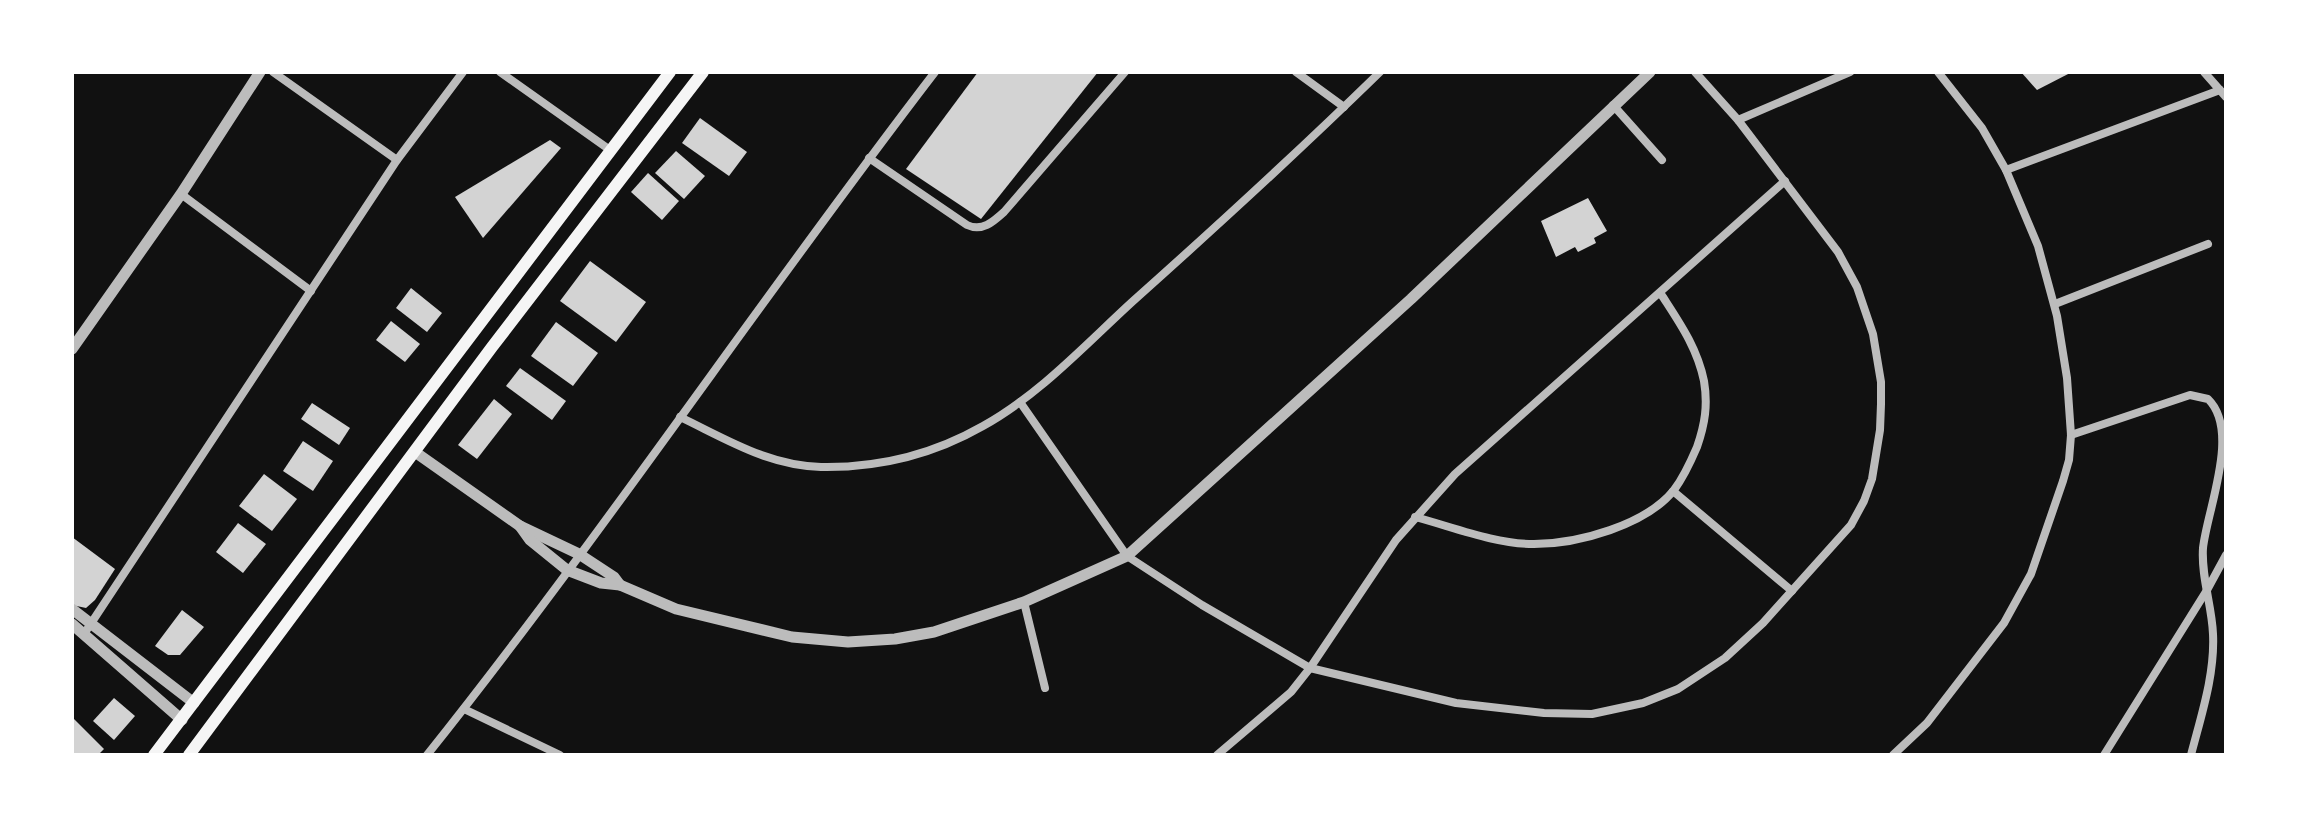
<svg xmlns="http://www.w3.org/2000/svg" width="2298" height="827" font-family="Jost,sans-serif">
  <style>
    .building { fill: #d3d3d3 }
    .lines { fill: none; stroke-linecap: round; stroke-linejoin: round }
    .minor { stroke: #bcbcbc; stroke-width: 8 }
    .tertiary { stroke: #bcbcbc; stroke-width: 11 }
    .secondary { stroke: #f5f5f5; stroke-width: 12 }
  </style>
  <rect width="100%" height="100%" fill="#111"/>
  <g class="building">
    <polygon points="978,72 1098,72 981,219 906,169"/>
    <polygon points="2021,72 2072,72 2037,90"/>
    <polygon points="700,118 747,152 729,176 682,143"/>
    <polygon points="550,140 561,148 483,238 455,197"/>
    <polygon points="676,151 705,176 684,199 655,173"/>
    <polygon points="648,173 679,201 662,220 631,192"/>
    <polygon points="1588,198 1607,231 1594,238 1596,243 1578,252 1575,247 1556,257 1541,221"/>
    <polygon points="590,261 646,302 616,342 560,301"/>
    <polygon points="411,288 442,313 427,332 396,308"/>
    <polygon points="391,321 420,344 405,362 376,340"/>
    <polygon points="556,322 598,353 573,386 531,356"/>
    <polygon points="520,368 566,401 552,420 506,386"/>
    <polygon points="494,399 512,414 477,459 458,445"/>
    <polygon points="312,403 350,428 339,445 301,419"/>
    <polygon points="303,441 333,461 313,491 283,471"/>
    <polygon points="264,474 297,499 272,531 239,506"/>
    <polygon points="238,523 266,544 243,573 216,552"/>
    <polygon points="72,537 115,569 95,600 86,608 72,605"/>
    <polygon points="182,610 204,627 180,655 168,655 155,646"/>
    <polygon points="114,698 135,716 114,740 93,721"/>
    <polygon points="74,719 104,749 98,755 72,753"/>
  </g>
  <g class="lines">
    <g class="minor">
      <polyline points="273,72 397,160"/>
      <polyline points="500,72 610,150"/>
      <polyline points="1296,72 1344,107"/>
      <polyline points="2204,72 2226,97"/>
      <polyline points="1613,105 1662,160"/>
      <polyline points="1738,120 1850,72"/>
      <path d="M869,158L967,225C982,232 993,222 1004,212L1125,72"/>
      <polyline points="2006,170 2220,90"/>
      <polyline points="181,194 311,291"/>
      <polyline points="2055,304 2208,244"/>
      <polyline points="1020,402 1127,556 1202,605 1310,668 1456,703 1544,713 1592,714 1643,703 1678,689 1725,658 1763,623 1851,525 1864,501 1872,479 1880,430 1881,404 1881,382 1873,334 1857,287 1838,252 1738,120 1695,72"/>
      <path d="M680,417C728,440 767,465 821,467C878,468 934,454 983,426C1039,395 1085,345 1132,302C1216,227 1299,151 1380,72"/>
      <path d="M2071,435L2190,395L2208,399C2241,431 2207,510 2203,548C2201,577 2212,606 2213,634C2215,675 2201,716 2191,755"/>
      <polyline points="1673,491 1792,591"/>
      <path d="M1415,517C1453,527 1495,544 1534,544C1578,544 1646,525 1674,490C1683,478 1691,461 1697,447C1705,424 1708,405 1704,381C1697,347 1679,322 1661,294"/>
      <polyline points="1024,602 1045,688"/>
      <polyline points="84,634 397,160 463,72"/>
      <polyline points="464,709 560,755"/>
      <path d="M427,755C604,533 762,297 935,72"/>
      <polyline points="1217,755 1291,692 1310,668 1396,540 1455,474 1785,181"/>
      <polyline points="1893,755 1927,723 2004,623 2031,574 2063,481 2069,460 2071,435 2067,378 2057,316 2038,246 2006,170 1982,128 1938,72"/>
      <polyline points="2104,755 2207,590 2226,555"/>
    </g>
    <g class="tertiary">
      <polyline points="72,349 181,194 260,72"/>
      <polyline points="415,452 520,526 579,554 614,577 620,585"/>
      <polyline points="520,526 530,540 567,570 601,583 620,585 676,609 792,637 848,642 895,639 934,632 1024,602 1127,556 1411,299 1650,72"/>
      <polyline points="72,609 194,703"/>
      <polyline points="72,624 182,720"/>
    </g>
    <g class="secondary">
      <polyline points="154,755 670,72"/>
      <polyline points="189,755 492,347 703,72"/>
    </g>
  </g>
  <rect width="2298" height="827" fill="none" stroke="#ffffff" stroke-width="148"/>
</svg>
